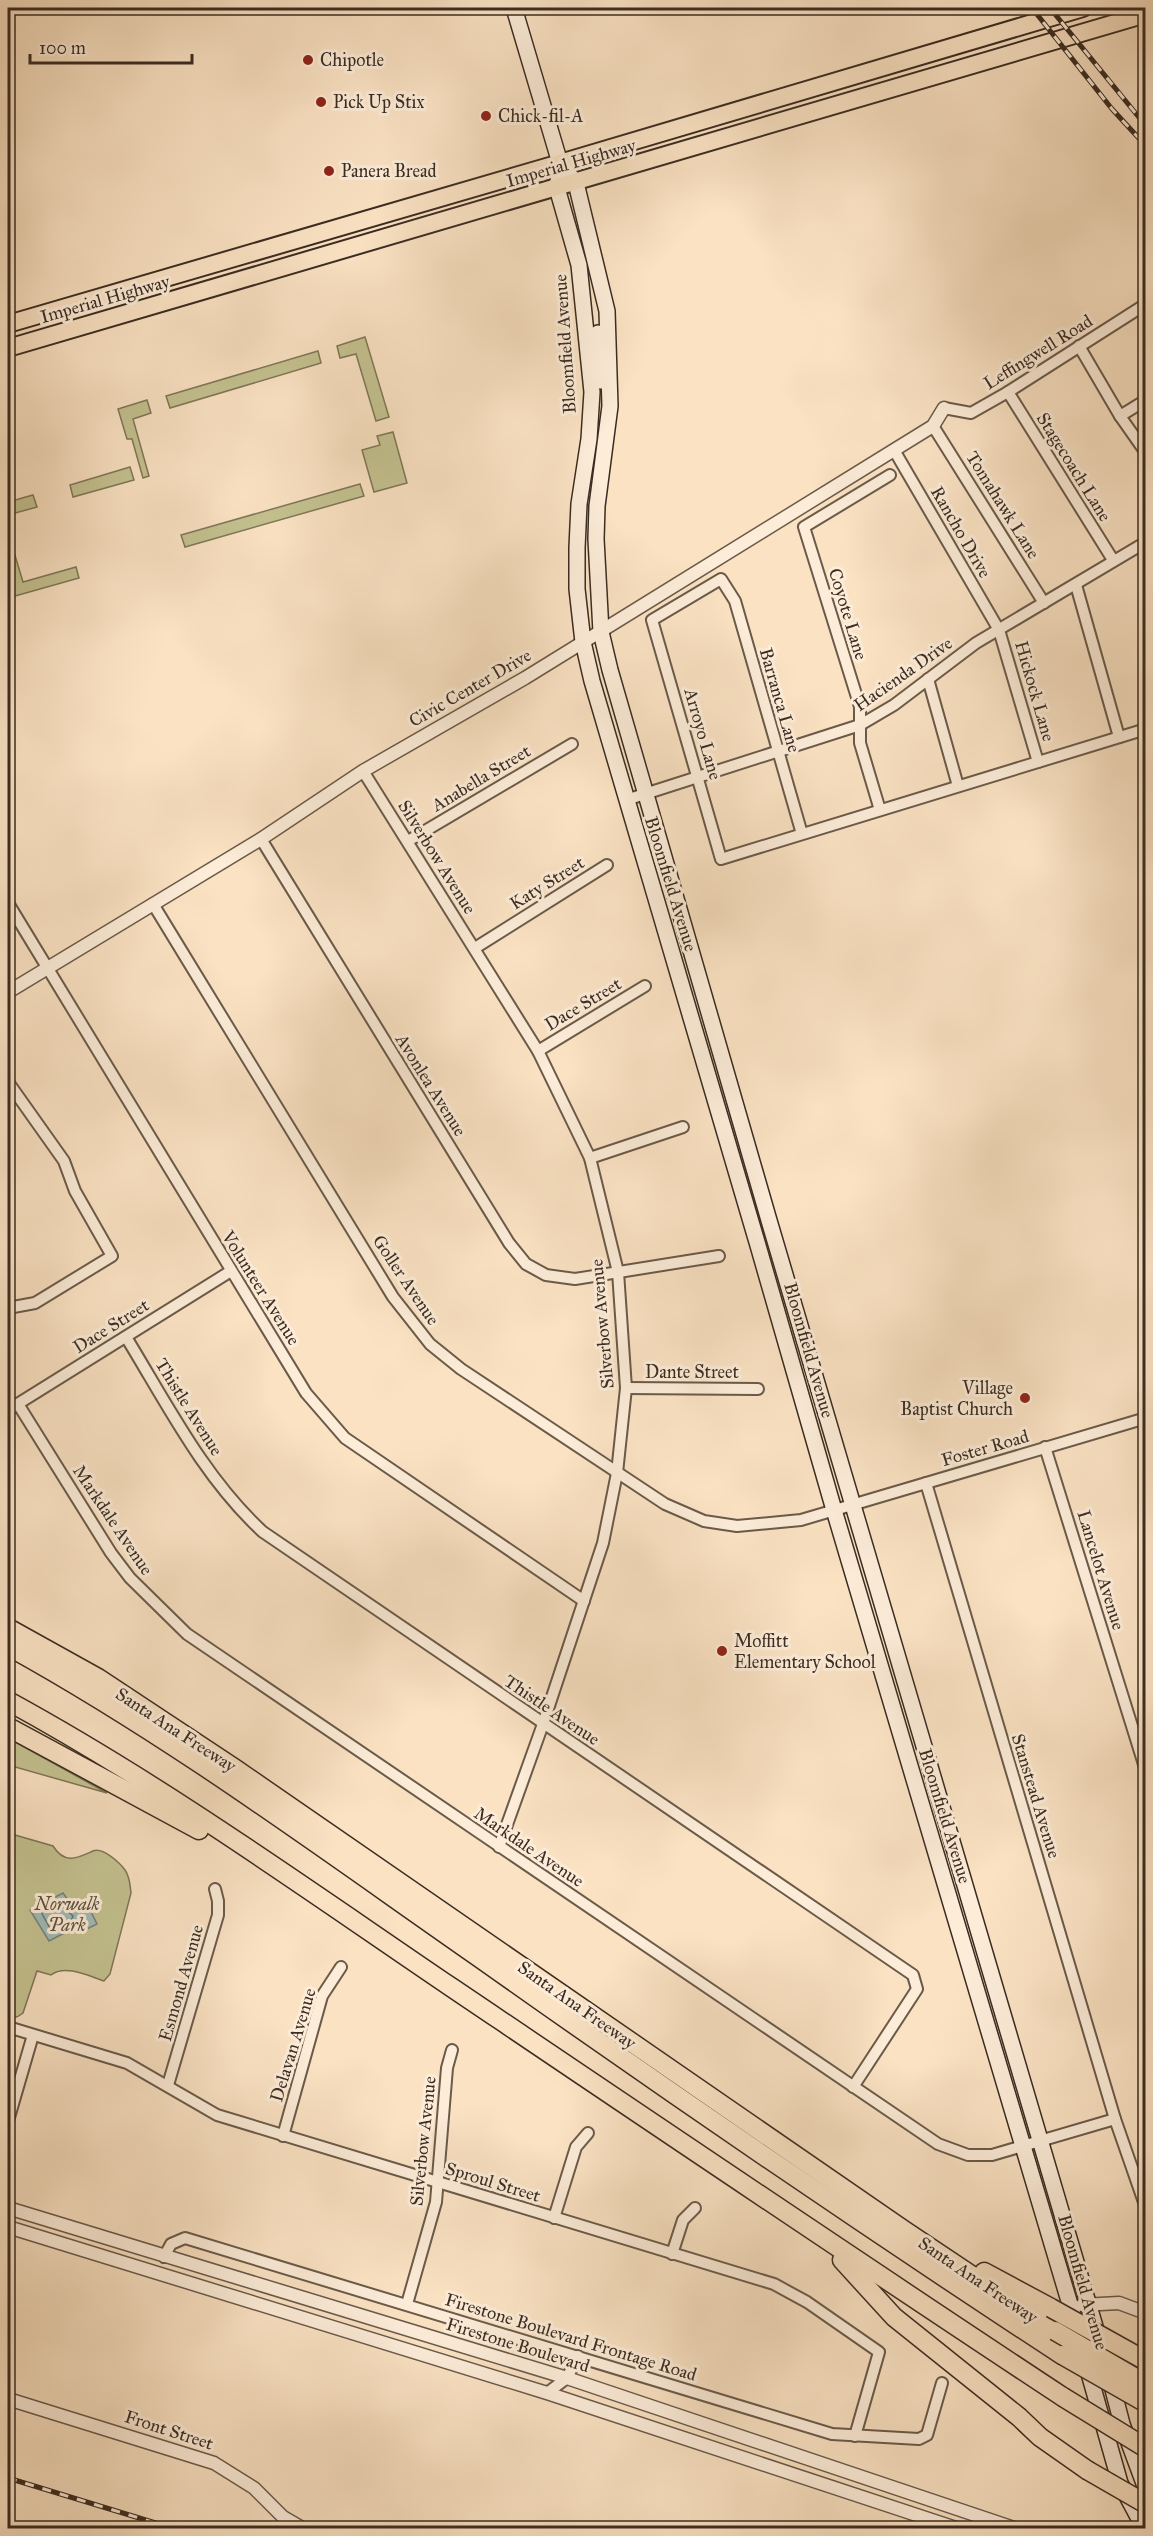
<svg xmlns="http://www.w3.org/2000/svg" width="1153" height="2536" font-family="'IM FELL Great Primer',serif">
  <style>
    .green { fill: #c4c290; stroke: #7f7759; stroke-width: 1.5 }
    .water { fill: #9fbdb9; stroke: #77837d; stroke-width: 1.5 }
    .lines { fill: none; stroke-linecap: round; stroke-linejoin: round }
    .shore { stroke: #6c746e; stroke-width: 1.5 }
    .minor-casing { stroke: #6a5a4a; stroke-width: 14 }
    .tertiary-casing { stroke: #6a5a4a; stroke-width: 15 }
    .secondary-casing { stroke: #3a2c22; stroke-width: 18 }
    .primary-casing { stroke: #3a2c22; stroke-width: 20 }
    .motorway-casing { stroke: #3a2c22; stroke-width: 21 }
    .minor { stroke: #fcecd8; stroke-width: 10 }
    .tertiary { stroke: #fcecd8; stroke-width: 12 }
    .secondary { stroke: #fcecd8; stroke-width: 15 }
    .primary { stroke: #fae2c3; stroke-width: 16 }
    .motorway { stroke: #fae2c3; stroke-width: 18 }
    .rail-casing { stroke: #3a2c22; stroke-width: 5 }
    .rail { stroke: #fcecd8; stroke-width: 3; stroke-dasharray: 9; stroke-linecap: butt }
    .motorway-bridge-casing { stroke: #3a2c22; stroke-width: 21; stroke-linecap: butt }
    .motorway-bridge { stroke: #fae2c3; stroke-width: 18 }
    .poi-dot { fill: #8f2418; stroke: #fcecd8; stroke-width: 2 }
    .labels { text-anchor: middle; stroke-width: 6; stroke-linejoin: round; paint-order: stroke }
    .poi-label { font-size: 18px; fill: #3a2c22; stroke: #fcecd8; text-anchor: start }
    .street-label { font-size: 18px; fill: #3a2c22; stroke: #fcecd8 }
    .park-label { font-size: 18px; font-style: italic; fill: #5c523e; stroke: #fcecd8 }
  </style>
  <rect width="100%" height="100%" fill="#fae2c3"/>
  <filter id="stains"><feTurbulence type="fractalNoise" baseFrequency=".00333" numOctaves="4"/><feColorMatrix values="0 0 0 0 .2 0 0 0 0 .09 0 0 0 0 .02 0 0 0 .5 -.17"/></filter>
  <radialGradient id="worn" r=".72"><stop offset=".6" stop-color="#630" stop-opacity="0"/><stop offset="1" stop-color="#630" stop-opacity=".3"/></radialGradient>
  <g class="green">
    <polygon points="365,337 389,417 376,421 356,354 340,358 337,346"/>
    <polygon points="318,351 321,363 170,408 166,396"/>
    <polygon points="147,400 151,413 133,419 149,476 143,478 132,439 127,439 118,409"/>
    <polygon points="393,432 407,483 374,492 362,450 380,445 377,436"/>
    <polygon points="130,467 134,480 73,497 70,485"/>
    <polygon points="360,484 364,496 185,547 181,535"/>
    <polygon points="33,495 37,507 8,515 8,502"/>
    <polygon points="8,532 23,582 76,567 79,578 8,598"/>
    <polygon points="8,1738 107,1793 8,1765"/>
    <path d="M8,1833L53,1846C65,1865 77,1858 93,1851C103,1847 120,1863 125,1870C130,1877 130,1885 131,1893L110,1974L104,1981C89,1976 65,1964 51,1975L37,1971L23,2013L17,2017L8,2014Z"/>
  </g>
  <polygon class="water" points="63,1893 73,1907 91,1912 97,1924 87,1929 81,1918 77,1920 80,1925 49,1941 30,1910"/>
  <g class="lines">
    <polygon class="shore" points="58,1902 73,1916 70,1923 52,1932 41,1912"/>
    <g class="minor-casing">
      <g id="minor">
        <polyline points="1079,346 1120,416 1146,453"/>
        <polyline points="1008,392 1113,560"/>
        <polyline points="944,408 971,413 1008,392 1146,304"/>
        <polyline points="1120,416 1146,400"/>
        <polyline points="933,426 1044,603"/>
        <polyline points="894,450 999,630 1038,762"/>
        <polyline points="1076,585 1119,737"/>
        <polyline points="928,679 958,786"/>
        <polyline points="363,771 538,1051 590,1158 618,1272 626,1388 617,1473 603,1543 543,1724 499,1847"/>
        <polyline points="626,800 860,725 894,705 976,643 1146,542"/>
        <polyline points="880,810 860,743 860,707 804,527 890,475"/>
        <polyline points="802,834 735,601 721,579 652,620 721,859 1146,729"/>
        <polyline points="261,839 509,1243 526,1264 546,1275 575,1279 719,1256"/>
        <polyline points="408,841 572,744"/>
        <polyline points="8,903 306,1393 345,1438 584,1601"/>
        <polyline points="153,904 393,1297 430,1344 461,1369 665,1504 704,1521 737,1526 801,1520 1146,1418"/>
        <polyline points="475,948 607,865"/>
        <polyline points="538,1051 645,986"/>
        <polyline points="8,1082 64,1161 75,1191 112,1256 35,1303 8,1308"/>
        <polyline points="590,1158 683,1127"/>
        <path d="M126,1337C167,1404 204,1478 263,1532L913,1975L917,1989L853,2087"/>
        <polyline points="626,1388 758,1389"/>
        <polyline points="18,1404 111,1553 130,1578 187,1634 938,2144 968,2155 992,2155 1115,2119"/>
        <polyline points="8,1410 231,1271"/>
        <polyline points="1045,1447 1146,1771"/>
        <polyline points="926,1483 1115,2119 1146,2208"/>
        <polyline points="8,2027 127,2063 217,2115 774,2284 807,2302 879,2352 855,2436"/>
        <polyline points="168,2085 218,1915 218,1901 215,1889"/>
        <polyline points="8,2121 33,2035"/>
        <polyline points="283,2136 322,1996 341,1967"/>
        <polyline points="554,2218 576,2147 588,2133"/>
        <polyline points="672,2254 683,2220 695,2208"/>
        <polyline points="164,2257 171,2244 185,2238 832,2434 919,2439 927,2435 942,2383"/>
        <polyline points="407,2304 436,2202 447,2068 452,2050"/>
        <polyline points="547,2393 567,2378 578,2356"/>
      </g>
    </g>
    <g class="tertiary-casing">
      <g id="tertiary">
        <polyline points="8,992 261,839 363,771 525,678 933,426 944,408"/>
        <polyline points="8,2208 567,2378 1014,2528"/>
        <polyline points="8,2227 547,2393 956,2528"/>
        <polyline points="1082,2305 1119,2303 1146,2313"/>
        <polyline points="8,2399 214,2463 254,2488 283,2517 302,2528"/>
      </g>
    </g>
    <g class="secondary-casing">
      <g id="secondary">
        <polyline points="514,8 560,163 576,183 607,311 610,406 597,506 596,539 601,632 610,670 768,1217 1099,2340"/>
        <polyline points="559,175 557,188 579,265 592,392 589,439 579,504 577,548 577,589 583,642 592,681 759,1249 834,1510 1077,2328"/>
        <polyline points="598,333 601,381"/>
        <polyline points="1086,2363 1120,2483 1144,2528"/>
        <polyline points="1110,2378 1122,2424 1146,2489"/>
      </g>
    </g>
    <g class="primary-casing">
      <g id="primary">
        <polyline points="8,324 560,163 1083,8"/>
        <polyline points="8,348 1146,14"/>
      </g>
    </g>
    <g class="motorway-casing">
      <g id="motorway">
        <polyline points="8,1628 98,1678 234,1768 905,2231 1055,2331"/>
        <path d="M8,1646C175,1738 330,1854 487,1963C676,2097 868,2228 1062,2355"/>
        <path d="M8,1701C162,1785 305,1888 451,1987C654,2124 858,2262 1063,2397"/>
        <polyline points="8,1727 199,1830"/>
        <polyline points="842,2260 894,2317 1019,2417 1040,2437 1087,2470"/>
        <polyline points="984,2272 1051,2308"/>
      </g>
    </g>
    <use href="#minor" class="minor"/>
    <use href="#tertiary" class="tertiary"/>
    <use href="#secondary" class="secondary"/>
    <use href="#primary" class="primary"/>
    <use href="#motorway" class="motorway"/>
    <g class="rail-casing">
      <g id="rail">
        <polyline points="1032,8 1112,109 1146,146"/>
        <polyline points="1050,8 1146,126"/>
        <polyline points="8,2478 172,2528"/>
      </g>
    </g>
    <use href="#rail" class="rail"/>
    <g class="motorway-bridge-casing">
      <g id="motorway-bridge">
        <polyline points="1051,2308 1146,2361"/>
        <polyline points="1055,2331 1146,2384"/>
        <polyline points="1062,2355 1146,2403"/>
        <polyline points="1063,2397 1146,2448"/>
        <polyline points="1087,2470 1146,2504"/>
      </g>
    </g>
    <use href="#motorway-bridge" class="motorway-bridge"/>
  </g>
  <g class="poi-dot">
    <circle cx="308" cy="60" r="6"/>
    <circle cx="321" cy="102" r="6"/>
    <circle cx="486" cy="116" r="6"/>
    <circle cx="329" cy="171" r="6"/>
    <circle cx="1025" cy="1398" r="6"/>
    <circle cx="722" cy="1651" r="6"/>
  </g>
  <g class="labels">
    <g class="poi-label">
      <text x="320" y="66">Chipotle</text>
      <text x="333" y="108">Pick Up Stix</text>
      <text x="498" y="122">Chick-fil-A</text>
      <text x="341" y="177">Panera Bread</text>
      <text x="1013" y="1394" text-anchor="end">Village<tspan x="1013" dy="21">Baptist Church</tspan></text>
      <text x="734" y="1647">Moffitt<tspan x="734" dy="21">Elementary School</tspan></text>
    </g>
    <g class="street-label">
      <text transform="translate(571 163) rotate(-16)" y="6">Imperial Highway</text>
      <text transform="translate(105 299) rotate(-16)" y="6">Imperial Highway</text>
      <text transform="translate(565 344) rotate(-94)" y="6">Bloomfield Avenue</text>
      <text transform="translate(1038 352) rotate(-32)" y="6">Leffingwell Road</text>
      <text transform="translate(1074 467) rotate(58)" y="6">Stagecoach Lane</text>
      <text transform="translate(1003 505) rotate(58)" y="6">Tomahawk Lane</text>
      <text transform="translate(961 532) rotate(60)" y="6">Rancho Drive</text>
      <text transform="translate(848 614) rotate(73)" y="6">Coyote Lane</text>
      <text transform="translate(903 674) rotate(-35)" y="6">Hacienda Drive</text>
      <text transform="translate(470 688) rotate(-30)" y="6">Civic Center Drive</text>
      <text transform="translate(1035 691) rotate(74)" y="6">Hickock Lane</text>
      <text transform="translate(780 700) rotate(74)" y="6">Barranca Lane</text>
      <text transform="translate(703 734) rotate(74)" y="6">Arroyo Lane</text>
      <text transform="translate(481 778) rotate(-31)" y="6">Anabella Street</text>
      <text transform="translate(437 857) rotate(58)" y="6">Silverbow Avenue</text>
      <text transform="translate(547 883) rotate(-32)" y="6">Katy Street</text>
      <text transform="translate(671 884) rotate(73)" y="6">Bloomfield Avenue</text>
      <text transform="translate(583 1004) rotate(-31)" y="6">Dace Street</text>
      <text transform="translate(431 1085) rotate(58)" y="6">Avonlea Avenue</text>
      <text transform="translate(406 1280) rotate(56)" y="6">Goller Avenue</text>
      <text transform="translate(261 1288) rotate(58)" y="6">Volunteer Avenue</text>
      <text transform="translate(602 1324) rotate(-95)" y="6">Silverbow Avenue</text>
      <text transform="translate(111 1326) rotate(-32)" y="6">Dace Street</text>
      <text transform="translate(809 1350) rotate(74)" y="6">Bloomfield Avenue</text>
      <text x="692" y="1378">Dante Street</text>
      <text transform="translate(189 1407) rotate(58)" y="6">Thistle Avenue</text>
      <text transform="translate(985 1448) rotate(-16)" y="6">Foster Road</text>
      <text transform="translate(113 1520) rotate(56)" y="6">Markdale Avenue</text>
      <text transform="translate(1101 1570) rotate(73)" y="6">Lancelot Avenue</text>
      <text transform="translate(552 1710) rotate(34)" y="6">Thistle Avenue</text>
      <text transform="translate(176 1730) rotate(33)" y="6">Santa Ana Freeway</text>
      <text transform="translate(1036 1796) rotate(73)" y="6">Stanstead Avenue</text>
      <text transform="translate(945 1816) rotate(73)" y="6">Bloomfield Avenue</text>
      <text transform="translate(529 1847) rotate(34)" y="6">Markdale Avenue</text>
      <text transform="translate(181 1983) rotate(-74)" y="6">Esmond Avenue</text>
      <text transform="translate(577 2005) rotate(35)" y="6">Santa Ana Freeway</text>
      <text transform="translate(293 2045) rotate(-73)" y="6">Delavan Avenue</text>
      <text transform="translate(423 2141) rotate(-84)" y="6">Silverbow Avenue</text>
      <text transform="translate(493 2182) rotate(17)" y="6">Sproul Street</text>
      <text transform="translate(978 2280) rotate(34)" y="6">Santa Ana Freeway</text>
      <text transform="translate(1083 2282) rotate(74)" y="6">Bloomfield Avenue</text>
      <text transform="translate(571 2337) rotate(17)" y="6">Firestone Boulevard Frontage Road</text>
      <text transform="translate(518 2345) rotate(17)" y="6">Firestone Boulevard</text>
      <text transform="translate(169 2430) rotate(18)" y="6">Front Street</text>
    </g>
    <g class="park-label">
      <text x="67" y="1910">Norwalk<tspan x="67" dy="21">Park</tspan></text>
    </g>
  </g>
  <rect width="1153" height="2536" fill="none" stroke="#fae2c3" stroke-width="30"/>
  <rect x="9" y="9" width="1135" height="2518" fill="none" stroke="#3a2c22" stroke-width="3"/>
  <rect x="15" y="15" width="1123" height="2506" fill="none" stroke="#3a2c22" stroke-width="1.5"/>
  <path d="M30 54v9h162v-9" fill="none" stroke="#3a2c22" stroke-width="3"/>
  <text x="39" y="54" font-size="18" fill="#3a2c22" stroke="#fcecd8" stroke-width="4.5" paint-order="stroke">100 m</text>
  <rect width="100%" height="100%" filter="url(#stains)"/>
  <rect width="100%" height="100%" fill="url(#worn)"/>
</svg>
